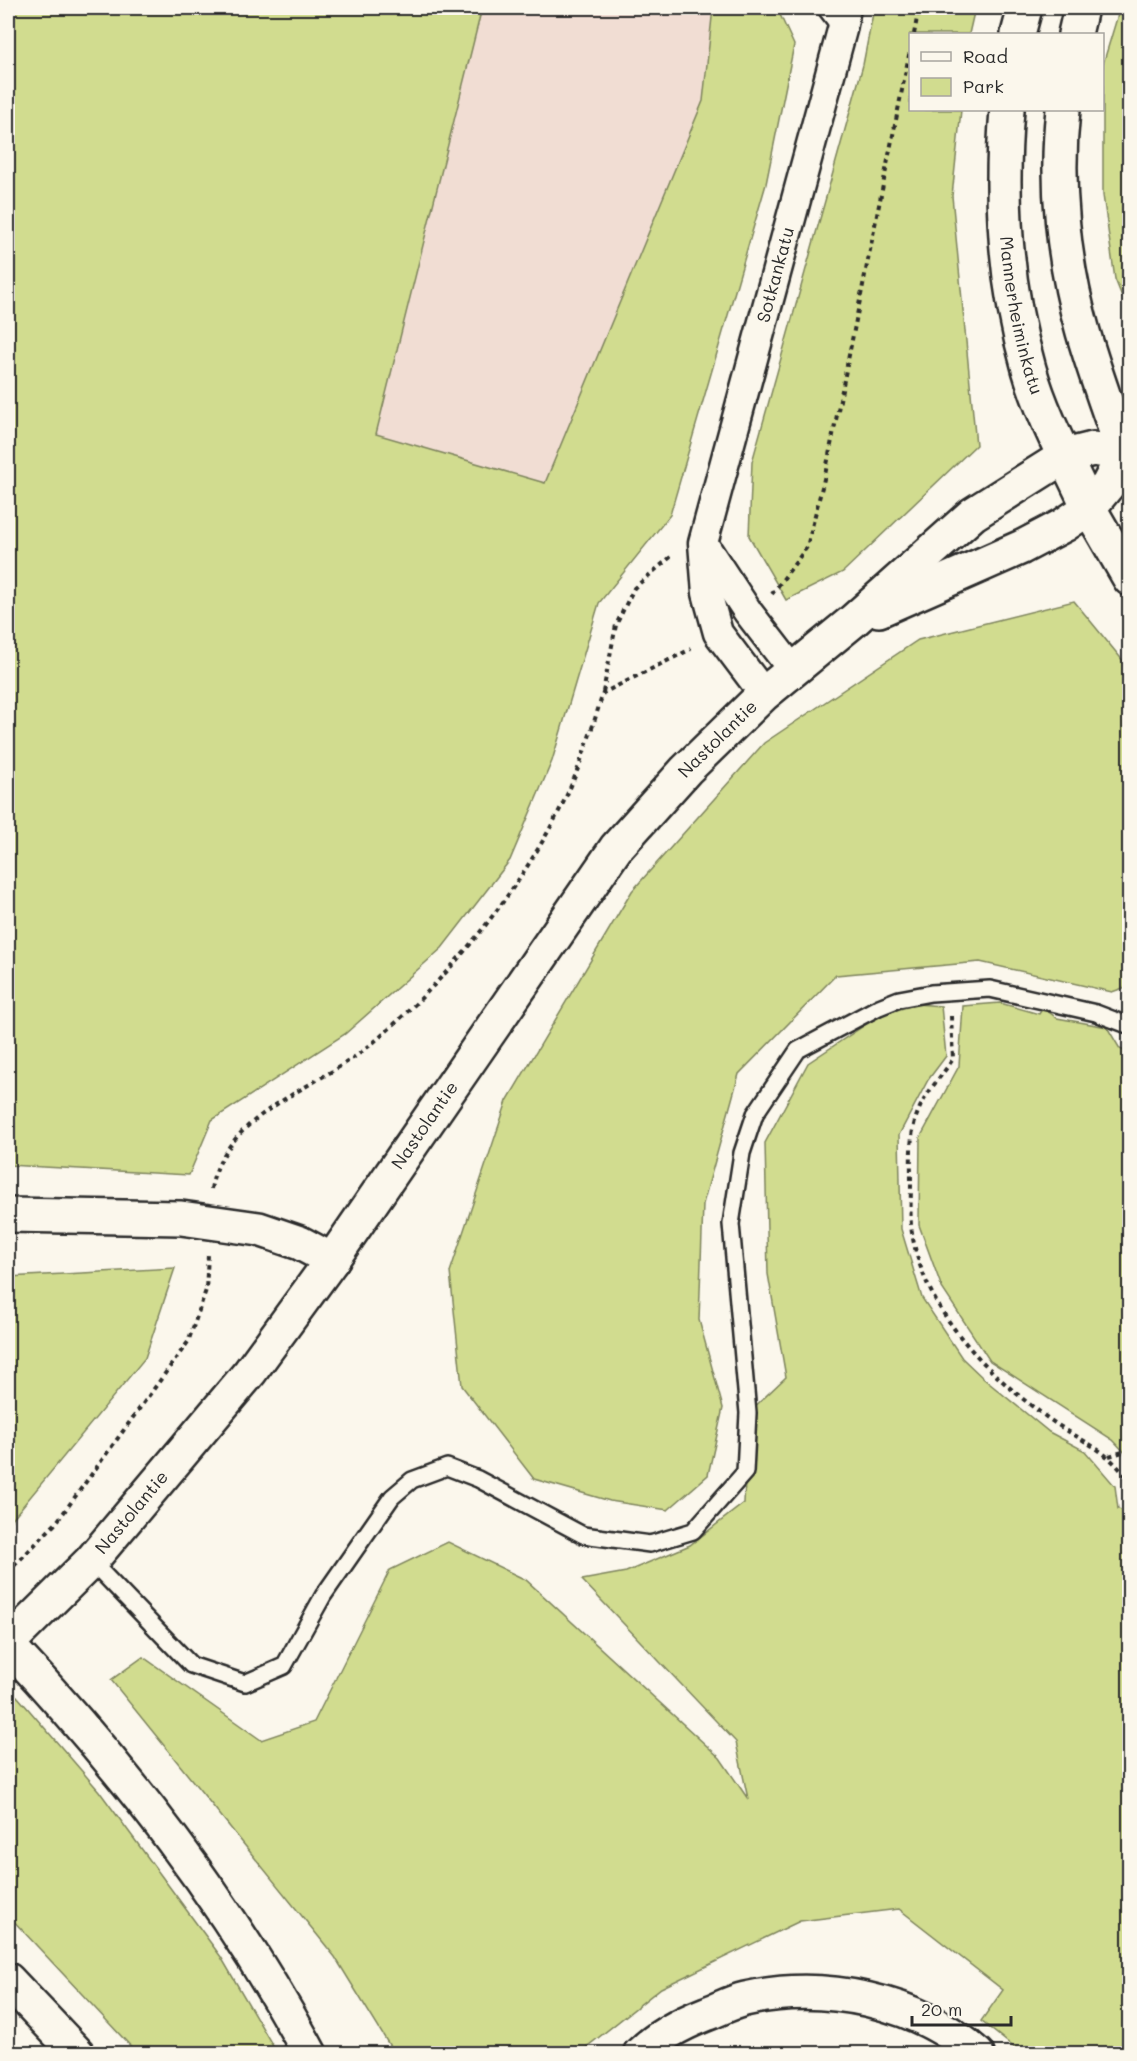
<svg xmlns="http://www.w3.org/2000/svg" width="1137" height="2061" font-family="Mali,sans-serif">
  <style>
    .built { fill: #f1ddd3 }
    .green { fill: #d1dc8f; stroke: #7e845d; stroke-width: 1.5 }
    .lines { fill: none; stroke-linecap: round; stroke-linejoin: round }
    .lane-casing { stroke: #2b2b2b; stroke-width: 20 }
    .street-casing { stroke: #2b2b2b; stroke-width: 33 }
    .primary-casing { stroke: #2b2b2b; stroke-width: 38 }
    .highway-casing { stroke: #2b2b2b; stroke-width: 38 }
    .path { stroke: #2b2b2b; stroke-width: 4; stroke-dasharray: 4.5 4.5; stroke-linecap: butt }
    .lane { stroke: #fbf7ec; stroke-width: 15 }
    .street { stroke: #fbf7ec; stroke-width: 28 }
    .primary { stroke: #fbf7ec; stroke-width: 33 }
    .highway { stroke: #fbf7ec; stroke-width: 33 }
    .labels { text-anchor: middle; stroke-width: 5; stroke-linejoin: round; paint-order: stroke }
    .street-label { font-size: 18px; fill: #2b2b2b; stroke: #fbf7ec }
  </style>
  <rect width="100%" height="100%" fill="#fbf7ec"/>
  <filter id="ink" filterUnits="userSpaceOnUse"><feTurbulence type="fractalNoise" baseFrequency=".0167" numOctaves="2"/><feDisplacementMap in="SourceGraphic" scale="12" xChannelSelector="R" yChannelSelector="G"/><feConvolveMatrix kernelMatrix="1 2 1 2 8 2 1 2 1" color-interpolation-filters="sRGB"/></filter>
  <g filter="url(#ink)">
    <polygon class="built" points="482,8 713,8 703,101 545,483 376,434"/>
    <g class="green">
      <polygon points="8,8 482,8 376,434 545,483 703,101 713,8 777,8 794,45 766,184 670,515 599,603 552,761 510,860 442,948 345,1034 212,1120 189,1175 8,1165"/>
      <polygon points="874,8 975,8 969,34 910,34 910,110 961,110 952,196 976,445 843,572 786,600 749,536 752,462 863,65"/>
      <polygon points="1120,8 1130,8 1129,314 1115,279 1103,195 1103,64"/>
      <polygon points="1074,601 1129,668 1129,986 1112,992 980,962 836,975 739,1074 703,1204 699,1320 723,1408 708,1475 668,1510 610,1501 534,1479 462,1386 450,1272 507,1101 632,891 764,743 918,640"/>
      <polygon points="1000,1003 1039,1014 1043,1008 1057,1018 1107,1027 1120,1049 1129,1053 1129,1457 1113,1440 990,1361 942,1288 919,1225 920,1138 959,1066 963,1006"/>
      <polygon points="917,1004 941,1006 946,1056 928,1080 899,1135 901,1229 922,1298 962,1358 984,1379 1049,1432 1085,1451 1115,1486 1118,1509 1129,1512 1129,2053 1021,2053 981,2021 1003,1990 899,1909 800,1921 661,1988 579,2053 394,2053 335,1957 111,1680 143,1657 261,1740 314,1722 390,1570 448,1542 526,1580 720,1758 748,1799 736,1742 582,1580 626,1572 690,1545 744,1503 748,1413 786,1377 768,1274 765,1143 808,1063 880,1015"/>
      <polygon points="175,1268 145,1358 8,1524 8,1277"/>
      <polygon points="17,1696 99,1791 221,1957 277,2053 137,2053 8,1915 8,1706"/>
    </g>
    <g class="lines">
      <g class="lane-casing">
        <g id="lane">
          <polyline points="825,8 842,30"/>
          <polyline points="91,1561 191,1665 245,1683 284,1666 323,1596 392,1497 412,1480 447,1467 478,1479 583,1535 650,1544 693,1531 745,1472 748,1413 731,1224 742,1153 755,1114 798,1050 879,1007 899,999 931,993 990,989 1096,1013 1130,1026"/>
        </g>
      </g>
      <g class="street-casing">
        <g id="street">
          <polyline points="704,545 748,612 792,669"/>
          <path id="s1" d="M764,694L718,633L707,593L703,543L842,30L846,8"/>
        </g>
      </g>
      <g class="primary-casing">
        <g id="primary">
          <polyline points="1018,34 1025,8"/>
          <polyline points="1075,34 1081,8"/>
          <path id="s2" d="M1007,110C1000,195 1005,286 1029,369C1043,418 1068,462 1089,508"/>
          <path d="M1063,110C1055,182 1063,262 1083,332C1095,374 1110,414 1124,454"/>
          <polyline points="879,610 1022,547 1064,525 1089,508 1108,485 1124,454"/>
          <path id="s3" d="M8,1643L91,1561L250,1372L332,1260L616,848L686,770L764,694L853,621L973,514L1065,456L1093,449L1124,454"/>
        </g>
      </g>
      <g class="highway-casing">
        <g id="highway">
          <polyline points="1124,454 1130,465"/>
          <polyline points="1089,508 1130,579"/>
          <polyline points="8,1215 181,1218 259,1229 300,1243 332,1260"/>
          <path d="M8,1645C126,1771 227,1901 310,2054"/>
          <polyline points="8,1980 78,2054"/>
          <path d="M640,2054C658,2036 683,2023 706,2014C719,2009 732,2002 745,1999C823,1981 917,2000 977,2054"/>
        </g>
      </g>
      <g class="path">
        <polyline points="914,34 919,8"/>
        <polyline points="772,594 807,547 825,475 910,50"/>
        <polyline points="603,692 616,625 634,588 673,555"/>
        <path d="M951,1016L953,1059C941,1077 926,1092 918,1112C909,1134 911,1160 911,1184C911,1197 910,1211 911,1225C920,1308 985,1372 1049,1419C1080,1441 1109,1449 1130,1483"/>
        <path d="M211,1189C224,1119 300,1094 353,1058C377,1042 414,1006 434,985C488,929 549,844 577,771C587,745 595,719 603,693L691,649"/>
        <polyline points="1109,1456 1130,1450"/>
        <polyline points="8,1572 56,1523 188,1342 206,1290 208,1255"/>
      </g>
      <use href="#lane" class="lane"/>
      <use href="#street" class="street"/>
      <use href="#primary" class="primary"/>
      <use href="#highway" class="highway"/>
    </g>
  </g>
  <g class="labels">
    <g class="street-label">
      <text dy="6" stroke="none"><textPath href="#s1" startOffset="446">Sotkankatu</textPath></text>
      <text dy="6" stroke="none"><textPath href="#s2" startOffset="207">Mannerheiminkatu</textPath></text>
      <text dy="6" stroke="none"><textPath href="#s3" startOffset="1152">Nastolantie</textPath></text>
      <text dy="6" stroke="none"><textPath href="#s3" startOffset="666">Nastolantie</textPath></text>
      <text dy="6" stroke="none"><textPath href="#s3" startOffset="180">Nastolantie</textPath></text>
    </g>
  </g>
  <rect width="1137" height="2061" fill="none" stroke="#fbf7ec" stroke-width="30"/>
  <rect x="15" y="15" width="1107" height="2031" fill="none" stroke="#2b2b2b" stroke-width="2" filter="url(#ink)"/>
  <rect x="909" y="33" width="195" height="78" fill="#fbf7ec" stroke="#a8a59f" stroke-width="1.5"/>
  <rect x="921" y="52" width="30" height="9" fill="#fbf7ec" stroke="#a8a59f" stroke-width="1.5"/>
  <text x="963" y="63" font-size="18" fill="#2b2b2b">Road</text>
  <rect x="921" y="78" width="30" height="18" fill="#d1dc8f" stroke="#a8a59f" stroke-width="1.5"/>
  <text x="963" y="93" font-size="18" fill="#2b2b2b">Park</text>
  <path d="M912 2016v9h99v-9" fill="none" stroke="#2b2b2b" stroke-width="3"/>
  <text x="921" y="2016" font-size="18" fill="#2b2b2b" stroke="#fbf7ec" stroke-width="4.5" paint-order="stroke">20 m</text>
</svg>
